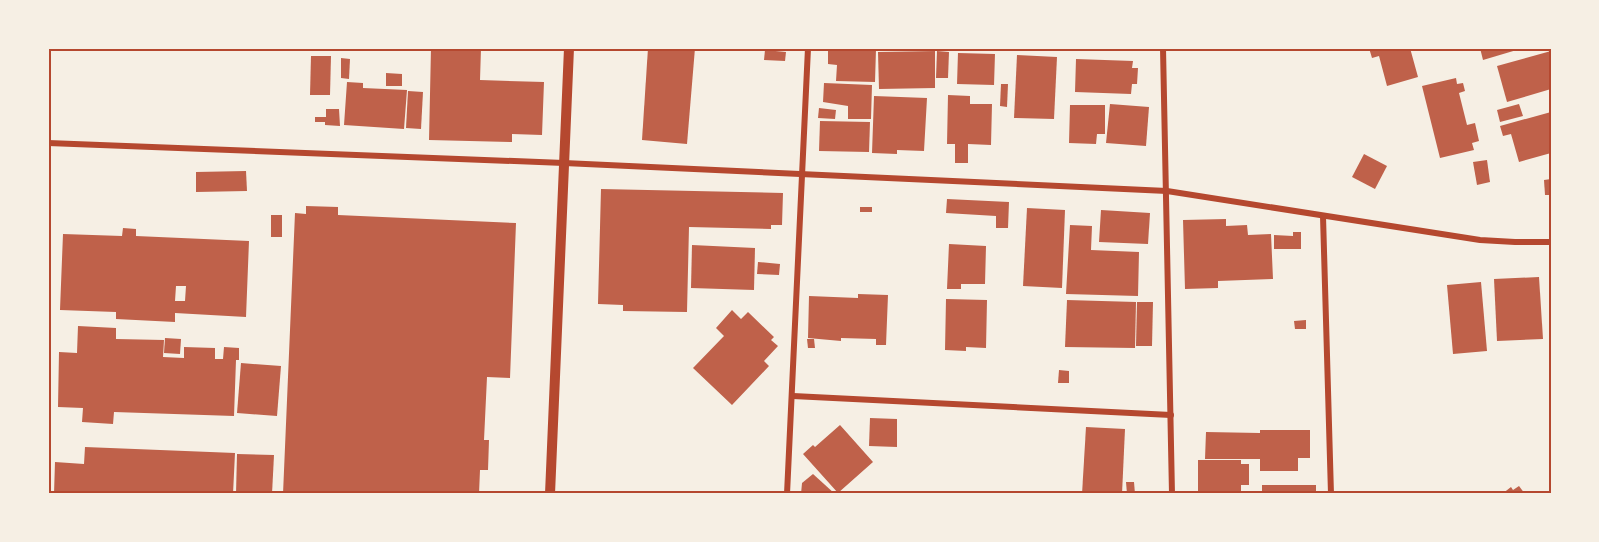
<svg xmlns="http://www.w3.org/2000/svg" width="1599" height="542" font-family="'IBM Plex Sans',sans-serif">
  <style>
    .building { fill: #bf614a; fill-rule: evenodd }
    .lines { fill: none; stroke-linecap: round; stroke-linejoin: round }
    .minor { stroke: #b5482f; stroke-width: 6 }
    .tertiary { stroke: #b5482f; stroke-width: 10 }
    .neatline { fill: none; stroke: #b5482f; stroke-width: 2 }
  </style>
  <rect width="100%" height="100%" fill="#f6efe4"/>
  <g class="building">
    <polygon points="431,48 481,48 480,80 544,82 542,135 512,134 512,142 429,140"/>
    <polygon points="648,48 695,48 687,144 642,140"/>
    <polygon points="828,48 876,49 875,82 836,81 837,65 828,64"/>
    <polygon points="1369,48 1410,48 1418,77 1387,86 1379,56 1372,58"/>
    <polygon points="1480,48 1520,48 1520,49 1483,60"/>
    <polygon points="765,50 786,52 785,61 764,60"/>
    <polygon points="935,51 935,88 879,89 878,52"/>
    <polygon points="937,51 949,52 948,78 936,78"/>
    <polygon points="1551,51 1551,89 1507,102 1497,66"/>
    <polygon points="958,53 995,54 994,85 957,84"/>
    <polygon points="1017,55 1057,57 1054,119 1014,118"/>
    <polygon points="311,56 331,56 330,95 310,95"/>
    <polygon points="341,58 350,59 349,79 341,78"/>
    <polygon points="1076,59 1133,61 1132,68 1138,68 1137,84 1132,84 1131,94 1075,92"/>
    <polygon points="386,73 402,74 402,86 386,86"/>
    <polygon points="1456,78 1457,84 1463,83 1465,91 1459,93 1467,125 1475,123 1479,141 1472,143 1474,150 1440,158 1422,86"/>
    <polygon points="347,82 363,83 363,88 407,90 404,129 344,125"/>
    <polygon points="824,83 872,85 871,119 848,119 848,106 823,102"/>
    <polygon points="1001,84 1008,84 1007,107 1000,106"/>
    <polygon points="408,91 423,92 421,129 406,128"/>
    <polygon points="948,95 970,96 970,104 992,104 991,145 968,144 968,163 955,163 955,144 947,144"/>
    <polygon points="874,96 927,98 924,151 897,150 897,154 872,153"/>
    <polygon points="1110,104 1149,107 1146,146 1106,143"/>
    <polygon points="1519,104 1523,116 1500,122 1497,110"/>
    <polygon points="1070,105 1105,105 1105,134 1097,134 1096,144 1069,143"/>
    <polygon points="819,108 836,110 835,119 818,118"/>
    <polygon points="326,109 339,109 340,126 325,125 325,122 315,122 315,117 326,117"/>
    <polygon points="1551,112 1551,153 1519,162 1511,134 1503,136 1500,126"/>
    <polygon points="820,121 870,122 869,152 819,151"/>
    <polygon points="1364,154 1387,166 1375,189 1352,177"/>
    <polygon points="1487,160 1490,182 1477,185 1473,162"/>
    <polygon points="246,171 247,191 196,192 196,172"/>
    <polygon points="1551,179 1551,195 1545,195 1544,180"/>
    <polygon points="601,189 783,193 782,225 771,225 771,229 689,227 687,312 623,311 623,305 598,304"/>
    <polygon points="947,199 1009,202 1008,228 996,228 996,216 946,213"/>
    <polygon points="306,206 338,207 338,215 516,223 510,378 487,377 484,440 489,440 488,470 480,470 479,494 283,494 295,213 306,214"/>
    <rect x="860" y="207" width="12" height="5"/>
    <polygon points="1027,208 1065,210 1062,288 1023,286"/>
    <polygon points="1101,210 1150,213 1148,244 1099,242"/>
    <rect x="271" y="215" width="11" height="22"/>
    <polygon points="1226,219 1226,226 1247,225 1248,235 1271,234 1273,279 1218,281 1218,288 1185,289 1183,220"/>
    <polygon points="1070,225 1092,226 1091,250 1139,252 1138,296 1066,294"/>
    <path d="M123,228L136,229V236L249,241L246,317L175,313V322L116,319V312L60,310L63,234L122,236ZM176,286H186L185,301H175Z"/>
    <polygon points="1293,232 1301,232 1301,249 1274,249 1274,235 1293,236"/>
    <polygon points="949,244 986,246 985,284 961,284 961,289 947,289"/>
    <polygon points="692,245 755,248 754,290 691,288"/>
    <polygon points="758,262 780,264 779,275 757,274"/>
    <polygon points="1539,277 1543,339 1497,341 1494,279"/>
    <polygon points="1481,282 1487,351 1453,354 1447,285"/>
    <polygon points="858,294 888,295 886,345 876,345 876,339 841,338 841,341 808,338 809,296 858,298"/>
    <polygon points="946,299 987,300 986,348 966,347 966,351 945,350"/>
    <polygon points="1067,300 1136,302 1135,348 1065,347"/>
    <polygon points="1137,302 1153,302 1152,346 1136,346"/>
    <polygon points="732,310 741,319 748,312 774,337 771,340 778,346 764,361 769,366 732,405 693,368 724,336 716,328"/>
    <polygon points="1306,320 1306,329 1295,329 1294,321"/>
    <polygon points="78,326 116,328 116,339 164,340 163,357 184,358 184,347 215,348 215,359 223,359 224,347 239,348 239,360 236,360 234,416 114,412 113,424 82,422 83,408 58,407 59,352 77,353"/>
    <polygon points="165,338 181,339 180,354 164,353"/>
    <polygon points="807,339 814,339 815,348 808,348"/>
    <polygon points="241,363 281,366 277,416 237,413"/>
    <polygon points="1059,370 1069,371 1069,383 1058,383"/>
    <polygon points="870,418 897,419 897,447 869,446"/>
    <polygon points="840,425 873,462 838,493 803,454 813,445 815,447"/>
    <polygon points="1086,427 1125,429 1122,494 1082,494"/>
    <polygon points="1260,430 1310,430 1310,458 1298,458 1298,471 1260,471 1260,459 1205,459 1206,432 1260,433"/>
    <polygon points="85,447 235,453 233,494 54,494 55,462 84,464"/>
    <polygon points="237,454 274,455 272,494 236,494"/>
    <polygon points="1198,460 1241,460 1241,464 1249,464 1249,485 1241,485 1241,494 1198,494"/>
    <polygon points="813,474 835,494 801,494 802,483"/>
    <polygon points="1126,482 1134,482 1135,494 1127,494"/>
    <rect x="1262" y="485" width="54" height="9"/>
    <polygon points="1519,486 1525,494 1502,494 1511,487 1513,490"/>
  </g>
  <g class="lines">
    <g class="minor">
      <polyline points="1163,48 1172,494"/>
      <polyline points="48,143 564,163 1167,191 1480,240 1515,242 1551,242"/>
      <polyline points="1323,216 1331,494"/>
      <polyline points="793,396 1171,415"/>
      <polyline points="787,494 808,48"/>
    </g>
    <polyline class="tertiary" points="550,494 569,48"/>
  </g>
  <rect width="1599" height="542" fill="none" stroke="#f6efe4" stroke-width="99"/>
  <rect x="50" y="50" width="1500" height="442" class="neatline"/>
</svg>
